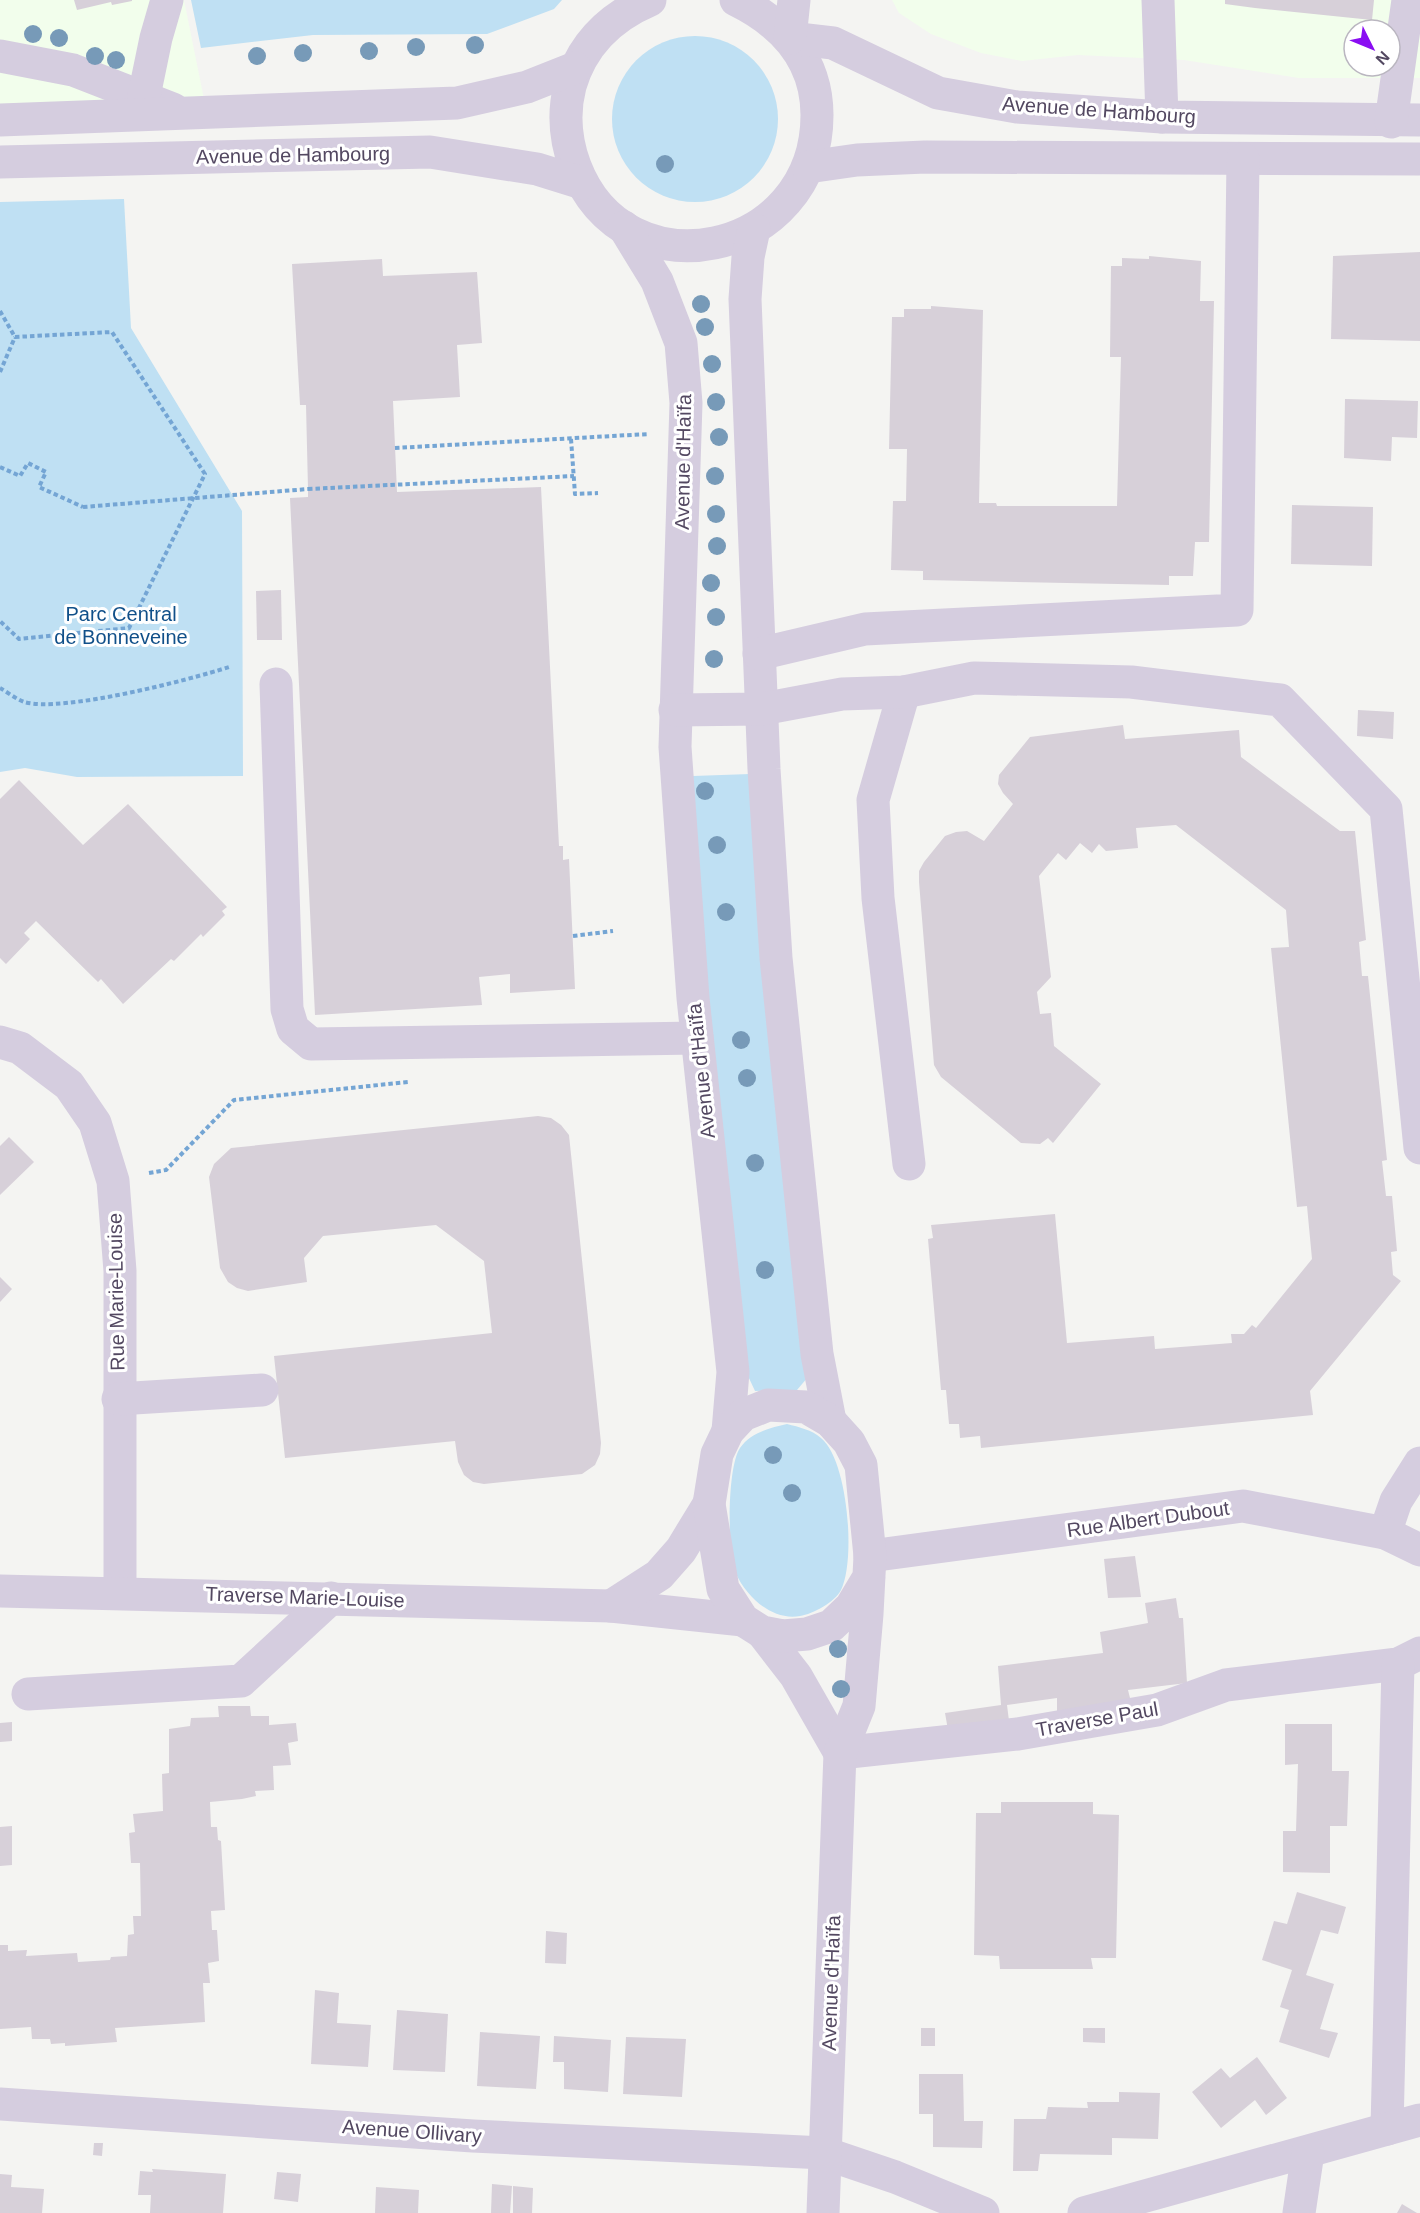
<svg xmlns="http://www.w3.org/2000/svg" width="1420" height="2213" font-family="Arial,sans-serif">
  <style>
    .commercial { fill: #f2feec; fill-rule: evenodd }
    .green { fill: #bfe0f3 }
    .building { fill: #d7d0d9 }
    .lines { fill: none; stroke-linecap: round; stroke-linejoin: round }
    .path { stroke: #74a5d4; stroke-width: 4; stroke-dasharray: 4.5 3; stroke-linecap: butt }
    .minor { stroke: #d5cddf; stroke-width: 33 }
    .path-bridge { stroke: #74a5d4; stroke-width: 4; stroke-dasharray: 4.5 3; stroke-linecap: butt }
    .tree { fill: #779ab8 }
    .labels { text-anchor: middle; stroke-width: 6; stroke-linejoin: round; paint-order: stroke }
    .street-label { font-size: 20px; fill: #534861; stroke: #fff }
    .park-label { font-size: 20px; fill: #115089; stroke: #fff }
  </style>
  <rect width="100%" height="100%" fill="#f4f4f2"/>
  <g class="commercial">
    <polygon points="0,0 184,0 205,104 0,106"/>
    <path d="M892,0H1420V78H1299L1184,60L1078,55L1022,61L981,53L931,34L899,13ZM1354,30H1390V66H1354Z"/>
  </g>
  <g class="green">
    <polygon points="191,0 562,0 554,9 487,34 313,35 201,48"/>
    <circle cx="695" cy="119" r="83"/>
    <polygon points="124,199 131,328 242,511 243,776 77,777 25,768 0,772 0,202"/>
    <polygon points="750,774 808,1377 797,1390 755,1391 748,1376 708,995 693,776"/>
    <path d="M787,1424C799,1427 812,1430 821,1438C848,1460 856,1560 841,1590C835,1602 813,1614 800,1616C772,1621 747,1597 736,1574C727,1553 727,1467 740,1448C751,1432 770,1428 787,1424Z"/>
  </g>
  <g class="building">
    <polygon points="74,0 132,0 132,1 112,5 111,2 77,10"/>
    <polygon points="1225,0 1374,0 1372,20 1255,8 1225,4"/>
    <polygon points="1420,252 1420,341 1331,339 1333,256"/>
    <polygon points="1149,256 1201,261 1200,301 1214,301 1209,542 1195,542 1193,576 1169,576 1169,585 923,580 923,571 891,570 893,501 906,501 907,449 889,449 892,317 904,317 904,309 931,309 931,306 983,310 979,503 996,503 997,506 1117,506 1121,357 1110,357 1111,266 1122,266 1122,258 1149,259"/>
    <polygon points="382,259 383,276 477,272 482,343 457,345 460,397 393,401 397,492 541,487 559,846 563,846 563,860 569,859 575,989 510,993 510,974 479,977 482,1005 315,1015 290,498 308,497 308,489 306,405 300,405 292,264"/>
    <polygon points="1345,399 1418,401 1417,438 1392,437 1391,461 1344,458"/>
    <polygon points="1292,505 1373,507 1372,566 1291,564"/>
    <polygon points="281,590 282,640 257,640 256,591"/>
    <polygon points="1358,710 1394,712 1393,739 1357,736"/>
    <polygon points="1123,725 1125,739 1239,730 1241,757 1340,831 1355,831 1366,940 1359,942 1362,976 1368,976 1387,1160 1382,1161 1386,1196 1392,1196 1397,1251 1391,1252 1393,1275 1401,1281 1310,1391 1313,1415 981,1448 980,1436 960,1438 959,1424 949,1424 946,1390 941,1390 928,1239 933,1238 931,1225 1055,1214 1067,1343 1154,1336 1155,1349 1232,1343 1231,1334 1244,1334 1252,1325 1256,1328 1312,1259 1307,1206 1297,1207 1271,948 1289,947 1286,910 1176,825 1136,828 1138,848 1106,851 1099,844 1092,853 1080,843 1066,860 1058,853 1039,876 1051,977 1037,992 1040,1014 1051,1013 1054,1046 1101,1084 1053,1143 1048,1138 1040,1144 1021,1143 941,1077 934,1065 919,882 919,871 924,862 945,836 956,832 967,831 984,841 1013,804 1003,793 998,784 999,775 1030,737"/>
    <polygon points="19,780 83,845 128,804 227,907 222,911 225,915 203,937 201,934 174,961 171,959 123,1004 101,979 98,982 36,921 24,933 30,939 6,964 0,958 0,799"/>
    <polygon points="538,1116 551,1118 561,1125 569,1135 601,1443 600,1454 595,1465 582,1474 484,1484 473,1482 464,1475 458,1462 455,1441 285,1458 274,1356 492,1333 484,1261 436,1225 323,1236 304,1258 307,1282 248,1291 237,1288 228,1282 220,1268 209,1177 214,1164 231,1148"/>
    <polygon points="9,1137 34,1162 0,1195 0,1146"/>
    <polygon points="0,1277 12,1289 0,1302"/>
    <polygon points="1135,1556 1141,1597 1108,1598 1104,1559"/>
    <polygon points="1176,1598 1179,1618 1183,1618 1187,1683 1128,1690 1131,1702 1057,1713 1057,1698 1007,1705 1009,1721 948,1730 945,1713 1001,1705 998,1666 1103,1653 1100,1632 1148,1623 1145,1603"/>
    <polygon points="218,1706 250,1706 251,1716 269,1716 269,1725 296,1723 298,1741 288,1743 291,1765 273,1766 274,1790 255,1791 256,1796 242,1799 210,1802 211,1827 217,1827 218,1840 221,1841 225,1910 211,1911 212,1930 217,1930 219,1961 208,1963 210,1983 203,1983 205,2022 115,2028 117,2042 65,2046 65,2043 51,2044 50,2039 32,2039 31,2027 0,2029 0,1945 8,1945 8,1951 27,1950 26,1956 77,1953 78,1962 110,1960 111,1957 127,1956 128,1935 134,1934 133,1916 141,1916 140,1863 131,1863 129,1833 135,1832 133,1814 163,1811 162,1774 169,1773 169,1729 190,1726 191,1718 219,1717"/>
    <polygon points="12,1722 12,1741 0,1742 0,1723"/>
    <polygon points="1285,1724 1332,1724 1332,1771 1349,1771 1347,1826 1330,1826 1330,1873 1283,1872 1283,1831 1296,1831 1297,1799 1298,1764 1285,1765"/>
    <polygon points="1001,1802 1093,1802 1093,1814 1119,1815 1116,1958 1091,1958 1093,1969 1000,1969 999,1956 974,1955 976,1813 1001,1813"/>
    <polygon points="12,1826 12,1865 0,1866 0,1827"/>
    <polygon points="1297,1892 1346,1907 1338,1934 1321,1930 1306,1975 1334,1984 1320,2029 1338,2033 1329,2058 1279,2042 1289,2010 1280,2007 1292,1970 1262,1960 1274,1921 1287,1924"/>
    <polygon points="546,1931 567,1933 566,1964 545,1963"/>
    <polygon points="315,1990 339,1993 337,2023 371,2025 368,2067 311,2064"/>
    <polygon points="397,2010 448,2014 445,2072 393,2070"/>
    <rect x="921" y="2028" width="14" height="18"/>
    <polygon points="1083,2028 1105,2028 1105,2043 1083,2042"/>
    <polygon points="480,2032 540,2036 536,2089 477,2086"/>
    <polygon points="554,2036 611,2040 608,2092 564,2089 564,2062 553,2062"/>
    <polygon points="626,2037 686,2039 682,2097 623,2094"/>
    <polygon points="1257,2057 1287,2098 1266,2115 1255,2100 1221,2128 1192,2092 1221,2068 1230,2078"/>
    <polygon points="919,2074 963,2074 964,2121 983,2121 982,2148 933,2147 933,2114 919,2114"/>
    <polygon points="1119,2092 1160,2093 1158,2139 1112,2138 1112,2155 1040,2154 1038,2171 1013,2171 1014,2119 1046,2119 1048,2107 1088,2108 1087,2102 1119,2102"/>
    <polygon points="94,2143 103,2143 102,2156 93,2155"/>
    <polygon points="152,2169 226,2174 223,2213 150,2213 151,2195 138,2195 140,2171 153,2172"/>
    <polygon points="277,2172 301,2174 298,2202 274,2199"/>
    <polygon points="0,2174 12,2175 11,2187 44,2189 42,2213 0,2213"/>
    <polygon points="492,2184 512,2186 510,2213 491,2213"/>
    <polygon points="513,2186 533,2188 532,2213 513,2213"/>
    <polygon points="376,2187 419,2190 418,2213 375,2213"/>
    <polygon points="1402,2204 1417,2213 1397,2213"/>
  </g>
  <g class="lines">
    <g class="path">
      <polyline points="0,311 15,337 112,332 205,474 129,628 19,639 0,621"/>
      <polyline points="0,372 15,337"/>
      <polyline points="571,439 575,494 598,493"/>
      <polyline points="395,448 649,434"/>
      <polyline points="0,467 20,476 28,463 46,472 39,487 83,507"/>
      <polyline points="308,489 574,476"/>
      <path d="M0,688C7,692 16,699 24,702C62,713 189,680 229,667"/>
      <polyline points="573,936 613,931"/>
      <polyline points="149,1173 166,1170 234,1100 408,1082"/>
    </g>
    <g class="minor">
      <path d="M650,0C610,17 582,44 570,86C563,113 565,139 575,166C625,297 817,257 817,115C817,59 783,23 736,0"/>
      <polyline points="1158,0 1162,117"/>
      <polyline points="790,38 833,43 938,93 1017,107 1162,117 1420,120"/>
      <polyline points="790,38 794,0"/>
      <polyline points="0,56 73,70 173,109"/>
      <polyline points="144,96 156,38 167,0"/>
      <polyline points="0,120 457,103 527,87 575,68"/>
      <polyline points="1391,122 1408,0"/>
      <polyline points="0,162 430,152 537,169 582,183"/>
      <polyline points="808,167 857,160 925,157 1420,159"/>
      <polyline points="624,227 657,281 681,343 686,403 675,747 693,998 733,1372 728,1431"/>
      <polyline points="754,229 748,257 745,299 764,769 776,958 817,1354 830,1421"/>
      <polyline points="759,654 865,629 1237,610 1243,159"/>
      <polyline points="276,684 287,1009 293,1029 311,1044 697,1038"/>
      <polyline points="904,692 873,800 878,898 909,1164"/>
      <polyline points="675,710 762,709 842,694 904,692 974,678 1131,682 1280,700 1386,809 1420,1148"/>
      <polyline points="0,1042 20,1048 69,1085 95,1123 113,1181 120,1271 120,1592"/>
      <polyline points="118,1399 262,1390"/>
      <polyline points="1385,1533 1396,1501 1420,1463"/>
      <polyline points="870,1556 1243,1506 1385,1533 1420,1550"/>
      <polyline points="0,1591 611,1606 743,1620"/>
      <polyline points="611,1606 659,1575 681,1550 709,1504"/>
      <polyline points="762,1632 796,1676 840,1753"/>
      <polyline points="28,1694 241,1681 331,1598"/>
      <polyline points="840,1753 1018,1734 1157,1710 1226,1685 1398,1664 1420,1653"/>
      <polyline points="0,2104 473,2136 824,2153 895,2177 983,2213"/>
      <polyline points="1387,2129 1398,1664"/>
      <polyline points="823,2213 840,1753 859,1706 867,1614 870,1556 861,1465 849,1442 830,1421 806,1407 768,1405 743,1415 728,1431 717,1454 709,1504 723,1589 743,1620 762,1632 783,1636 807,1634 831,1626 851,1607 869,1577"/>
      <polyline points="1084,2213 1420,2120"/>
      <polyline points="1299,2213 1308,2152"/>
    </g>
    <polyline class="path-bridge" points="83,507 308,489"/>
  </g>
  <g class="tree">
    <circle cx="33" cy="34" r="9"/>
    <circle cx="59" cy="38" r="9"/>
    <circle cx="475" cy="45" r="9"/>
    <circle cx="416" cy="47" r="9"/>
    <circle cx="369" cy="51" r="9"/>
    <circle cx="303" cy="53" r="9"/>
    <circle cx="95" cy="56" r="9"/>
    <circle cx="257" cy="56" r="9"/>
    <circle cx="116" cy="60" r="9"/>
    <circle cx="665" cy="164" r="9"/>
    <circle cx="701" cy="304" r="9"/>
    <circle cx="705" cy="327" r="9"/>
    <circle cx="712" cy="364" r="9"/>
    <circle cx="716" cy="402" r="9"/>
    <circle cx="719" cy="437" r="9"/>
    <circle cx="715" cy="476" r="9"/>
    <circle cx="716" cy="514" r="9"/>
    <circle cx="717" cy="546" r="9"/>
    <circle cx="711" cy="583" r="9"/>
    <circle cx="716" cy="617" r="9"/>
    <circle cx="714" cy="659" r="9"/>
    <circle cx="705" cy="791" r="9"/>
    <circle cx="717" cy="845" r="9"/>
    <circle cx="726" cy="912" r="9"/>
    <circle cx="741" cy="1040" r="9"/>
    <circle cx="747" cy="1078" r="9"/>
    <circle cx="755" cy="1163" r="9"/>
    <circle cx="765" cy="1270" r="9"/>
    <circle cx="773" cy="1455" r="9"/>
    <circle cx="792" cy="1493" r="9"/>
    <circle cx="838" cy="1649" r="9"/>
    <circle cx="841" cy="1689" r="9"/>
  </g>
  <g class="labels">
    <g class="street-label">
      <text transform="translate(1099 110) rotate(4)" y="7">Avenue de Hambourg</text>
      <text transform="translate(293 155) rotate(-1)" y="7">Avenue de Hambourg</text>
      <text transform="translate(683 462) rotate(-89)" y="7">Avenue d'Haïfa</text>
      <text transform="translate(701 1071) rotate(-96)" y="7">Avenue d'Haïfa</text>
      <text transform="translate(116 1292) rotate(-91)" y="7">Rue Marie-Louise</text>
      <text transform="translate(1148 1519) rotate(-8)" y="7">Rue Albert Dubout</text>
      <text transform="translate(305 1597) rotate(2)" y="7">Traverse Marie-Louise</text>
      <text transform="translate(1097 1719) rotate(-10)" y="7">Traverse Paul</text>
      <text transform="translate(831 1983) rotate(-88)" y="7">Avenue d'Haïfa</text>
      <text transform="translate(412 2131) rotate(4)" y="7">Avenue Ollivary</text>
    </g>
    <g class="park-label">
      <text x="121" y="621">Parc Central<tspan x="121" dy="23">de Bonneveine</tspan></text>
    </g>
  </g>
  <g transform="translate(1372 48) rotate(133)"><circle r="28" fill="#ffffff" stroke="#bab6c0" stroke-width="1.5"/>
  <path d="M0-4.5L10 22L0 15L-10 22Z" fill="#8a0ef2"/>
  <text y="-9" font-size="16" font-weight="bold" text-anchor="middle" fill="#534861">N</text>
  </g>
</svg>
